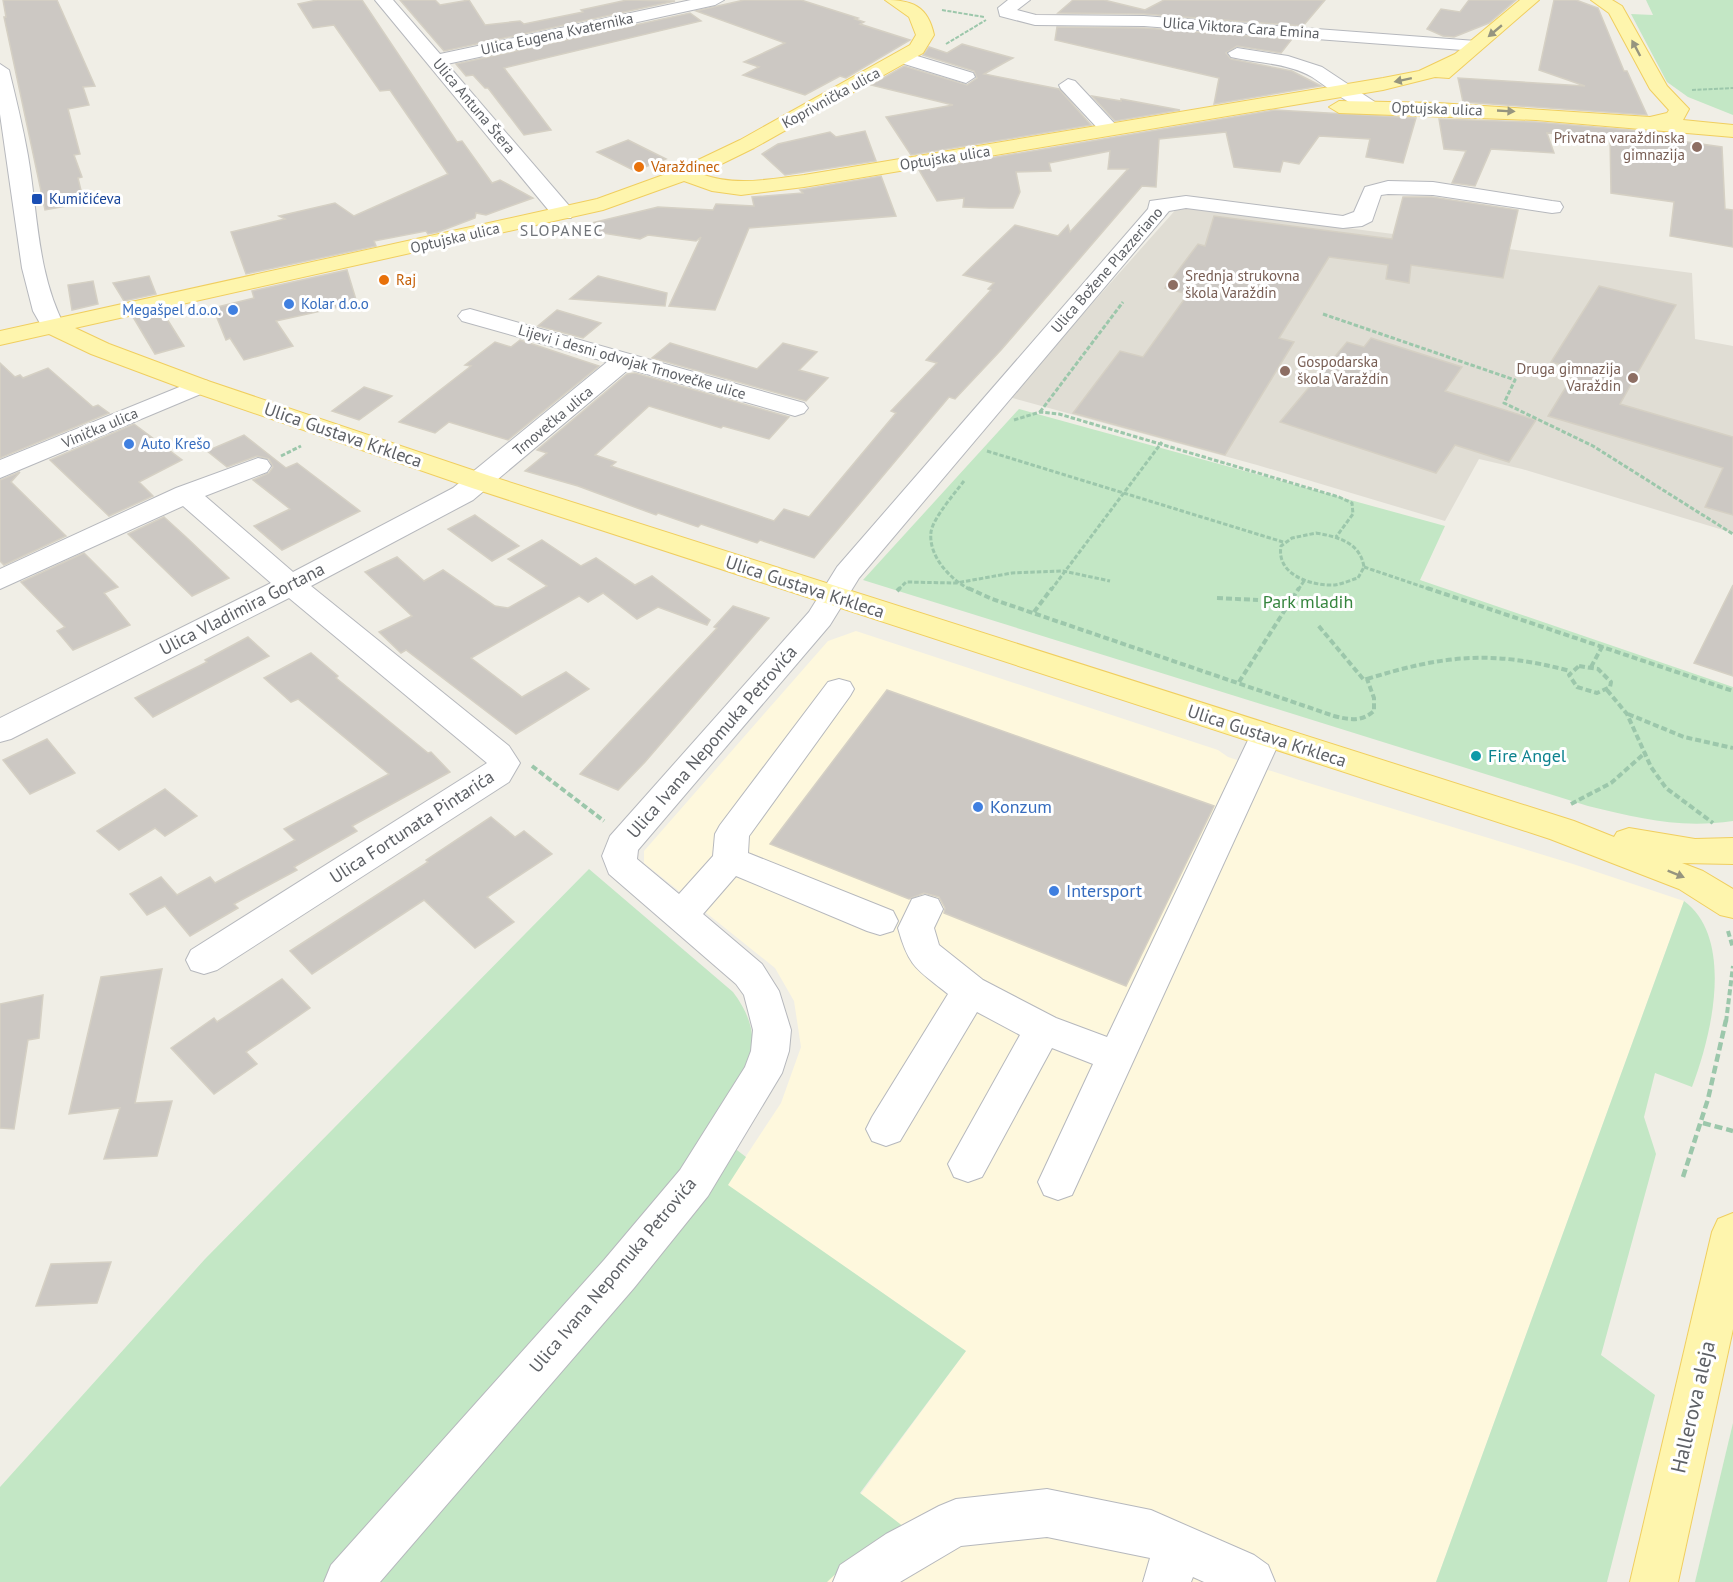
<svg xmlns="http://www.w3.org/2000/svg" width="1733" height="1582" font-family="'PT Sans',sans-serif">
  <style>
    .commercial { fill: #fef8dd }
    .education { fill: #e0ddd4 }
    .green { fill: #c3e7c5 }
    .building { fill: #ccc8c3; stroke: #d5d0c4; stroke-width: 1.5 }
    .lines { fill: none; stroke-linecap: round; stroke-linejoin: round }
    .minor-casing { stroke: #b6b8bd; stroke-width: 2 }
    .major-casing { stroke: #f0ce5f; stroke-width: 2 }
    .path-far3 { stroke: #9cc7ab; stroke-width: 2; stroke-dasharray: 4 1.5; stroke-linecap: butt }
    .path-far2 { stroke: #9cc7ab; stroke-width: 3; stroke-dasharray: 4.5 2; stroke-linecap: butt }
    .path-far1 { stroke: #9cc7ab; stroke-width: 4; stroke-dasharray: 6 3; stroke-linecap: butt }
    .path { stroke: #9cc7ab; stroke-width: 4.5; stroke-dasharray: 8 4; stroke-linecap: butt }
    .minor { fill: #fff; fill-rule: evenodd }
    .major { fill: #fef5ad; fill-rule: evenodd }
    .oneway { fill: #96957f }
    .education-dot { fill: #8d6e63; stroke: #fff; stroke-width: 2 }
    .food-dot { fill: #e8710a; stroke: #fff; stroke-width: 2 }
    .transit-dot { fill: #1a4fb4; stroke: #fff; stroke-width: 2 }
    .shop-dot { fill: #3f7fe0; stroke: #fff; stroke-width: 2 }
    .culture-dot { fill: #0f9aa8; stroke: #fff; stroke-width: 2 }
    .labels { text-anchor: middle; stroke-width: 6; stroke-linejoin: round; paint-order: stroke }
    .far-street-label { font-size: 15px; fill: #5e6166; stroke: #fff }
    .far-education-label { font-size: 15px; fill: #785e54; stroke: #fff; text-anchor: end }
    .far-food-label { font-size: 15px; fill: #c56008; stroke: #fff; text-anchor: start }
    .far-transit-label { font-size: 15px; fill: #164399; stroke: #fff; text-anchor: start }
    .far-shop-label { font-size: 15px; fill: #366cbe; stroke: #fff; text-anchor: start }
    .far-neighbourhood-label { font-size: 16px; letter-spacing: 1.5px; fill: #6f7378; stroke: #fff }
    .street-label { font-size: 18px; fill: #5e6166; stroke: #fff }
    .park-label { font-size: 18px; fill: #36853e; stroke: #fff }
    .culture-label { font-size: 18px; fill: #0d838f; stroke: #fff; text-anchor: start }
    .shop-label { font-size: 18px; fill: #366cbe; stroke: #fff; text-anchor: start }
    .near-street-label { font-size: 21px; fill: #5e6166; stroke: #fff }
  </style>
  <rect width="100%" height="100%" fill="#f0eee6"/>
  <polygon class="commercial" points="856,631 1218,750 1228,757 1299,780 1573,864 1684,901 1436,1582 796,1582 966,1351 727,1185 781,1103 801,1047 794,1001 775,968 644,863 644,851 828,641"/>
  <polygon class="education" points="1179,206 1692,273 1695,339 1733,346 1733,533 1522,469 1479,459 1445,521 1257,465 1009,397"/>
  <g class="green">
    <polygon points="1646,0 1733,0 1733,115 1688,97 1667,82 1631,14 1653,15"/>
    <path d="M1019,409L1445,526L1420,580L1733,687V821C1678,829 1640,818 1588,806L863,580Z"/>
    <path d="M589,869L733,992C775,1048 740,1079 708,1128L746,1157L728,1185L966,1351L860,1493L904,1527L843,1567L827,1582H0V1487L205,1259Z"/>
    <path d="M1684,901C1733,937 1714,1029 1692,1087L1655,1073L1644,1117L1656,1154L1601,1355L1655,1395L1607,1582H1436Z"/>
    <polygon points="1733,1423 1733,1582 1695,1582"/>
  </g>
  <g class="building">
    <polygon points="3,0 57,0 95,86 83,87 89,105 68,109 80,154 74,155 82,177 78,178 84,203 45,210 4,17 6,17"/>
    <polygon points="317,0 362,0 457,142 462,141 492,183 500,180 533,198 486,215 476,213 475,218 438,232 428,234 426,231 374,241 376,246 246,274 231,232 285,219 279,216 335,203 354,216 448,174 390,90 380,91 334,25 313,28 298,4"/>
    <polygon points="400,0 435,0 440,5 469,0 485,25 520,21 524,24 583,12 581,10 627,0 675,1 444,51"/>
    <polygon points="744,0 801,0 858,18 855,19 864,22 860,24 910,40 846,78 840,76 805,95 743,75 759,67 744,62 785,43 696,11"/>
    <polygon points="1073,0 1104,0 1145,10 1164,0 1325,0 1303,26 1144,14 1058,13"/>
    <polygon points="1469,0 1516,0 1489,23 1454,37 1443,36 1427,29 1441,9 1460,12"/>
    <polygon points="1554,0 1576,0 1598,8 1624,71 1627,71 1647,115 1463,102 1458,78 1585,86 1539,70"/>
    <polygon points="690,13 701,21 504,68 551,130 524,135 488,88 485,88 473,75 466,76 456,64"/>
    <polygon points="1057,27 1144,28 1292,39 1281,53 1237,46 1226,53 1231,59 1292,71 1321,86 1214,104 1219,78 1055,40"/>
    <polygon points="962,44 1013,58 984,74 1059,89 1091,125 911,155 886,117 953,105 871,85 904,66 967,85 977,78 974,71 923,55 929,47 947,53"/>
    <polygon points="1092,96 1121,101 1121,99 1180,110 1115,121"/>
    <polygon points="1275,110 1416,118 1403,163 1366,157 1370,139 1319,136 1299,164 1283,161 1280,172 1234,167 1226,132 1159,139 1156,187 1142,186 1001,350 955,399 949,397 814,558 760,540 757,543 701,524 698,527 658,513 656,515 578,486 525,471 547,453 537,450 627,374 635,373 789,417 769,439 723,426 721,428 649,406 595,455 616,462 611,466 774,521 784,509 809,517 896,413 891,411 937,363 926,360 991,290 988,289 994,283 963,275 1015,225 1058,236 1068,225 1070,232 1128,169 1108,169 1110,151 1049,163 1051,171 1016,172 1020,192 1013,208 989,208 963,207 964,198 937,201 919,170"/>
    <polygon points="1439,119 1536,122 1665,133 1666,139 1722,147 1725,209 1733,210 1733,247 1670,236 1674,202 1611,193 1610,135 1547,133 1554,153 1491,149 1475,186 1452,183 1466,151 1444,149"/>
    <polygon points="865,131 876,161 785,175 762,154 778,144 830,132 836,137"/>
    <polygon points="628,140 666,159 635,171 597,152"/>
    <polygon points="881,176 896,216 749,228 715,310 669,306 701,237 696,241 648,235 640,239 571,228 658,207 713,210 716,204 754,206 752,197 803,193 800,190"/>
    <polygon points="1403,197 1432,197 1518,210 1503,278 1411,265 1409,283 1386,279 1388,265 1329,257 1279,338 1294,342 1225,455 1073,413 1120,351 1143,357 1188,294 1165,288 1198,244 1205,246 1214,216 1392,239"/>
    <polygon points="347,270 357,303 276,321 293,346 244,360 230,338 226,340 213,308 254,298 252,291"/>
    <polygon points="149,276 156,294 124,301 113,283"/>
    <polygon points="598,276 667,293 665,306 570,299"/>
    <polygon points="93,281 98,304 72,310 68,285"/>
    <polygon points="1599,286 1676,305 1620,404 1733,437 1733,515 1705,507 1723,468 1548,416 1577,369 1551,362"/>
    <polygon points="557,310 601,323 583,338 538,326"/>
    <polygon points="162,311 184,346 155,354 133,317"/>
    <polygon points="1371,338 1462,367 1445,391 1536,420 1509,462 1455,445 1436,473 1280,422 1347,342 1364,347"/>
    <polygon points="520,340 599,366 508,440 449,422 435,433 399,422 471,366 465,365 495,342 511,347"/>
    <polygon points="670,343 757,369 783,343 817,352 799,370 828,378 806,401 652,358"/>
    <polygon points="0,363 15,377 20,375 23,378 48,368 93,407 98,405 109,413 0,458"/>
    <polygon points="364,387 392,396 359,420 332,411"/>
    <polygon points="134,424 182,460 139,482 153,496 109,516 50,460"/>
    <polygon points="244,435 286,468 297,463 360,511 282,550 254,526 290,509 253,480 269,473 273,467 269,459 257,456 227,467 207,451"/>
    <polygon points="20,472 11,482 66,536 4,565 0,561 0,480"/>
    <polygon points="475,515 519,546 492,561 448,529"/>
    <polygon points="164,517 186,537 229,578 192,596 128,534"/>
    <polygon points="542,540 581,566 596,558 635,585 652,576 710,620 707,625 658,607 637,619 603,593 588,602 579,596 471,658 522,697 566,672 589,689 516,734 406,650 401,653 379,632 412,616 365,572 397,557 424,581 443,570 495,606 508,608 547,586 508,559"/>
    <polygon points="84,553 118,587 104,593 130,625 73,650 57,631 65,627 21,582"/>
    <polygon points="1733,585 1733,676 1694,663"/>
    <polygon points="733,606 769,618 645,762 618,790 580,774 717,628 714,627"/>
    <polygon points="248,637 269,656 153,717 135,698 207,662 205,660"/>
    <polygon points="311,653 338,676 336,678 428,753 431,752 450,772 352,826 357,831 294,867 297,870 234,904 238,908 190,936 165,906 147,915 130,894 161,877 177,895 210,877 215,883 295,840 284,829 389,774 298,699 291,702 264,678"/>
    <polygon points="887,690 1214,806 1126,986 944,913 945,908 939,897 924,893 909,899 770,844"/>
    <polygon points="47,739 75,773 30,794 3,760"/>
    <polygon points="165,789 197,816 165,836 155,828 119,850 97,831"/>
    <polygon points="491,817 515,837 524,831 552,854 487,897 514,922 475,948 424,900 312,974 290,951 428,862 426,860"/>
    <polygon points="162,969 135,1103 172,1101 157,1156 104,1159 120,1108 69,1114 101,977"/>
    <polygon points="282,979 310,1008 246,1052 257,1064 214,1094 171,1048 214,1018 217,1022"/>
    <polygon points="43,995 39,1038 28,1040 14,1129 0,1128 0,1004"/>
    <polygon points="111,1262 97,1303 36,1306 51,1264"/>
  </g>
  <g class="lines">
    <g class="minor-casing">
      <g id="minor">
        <polygon points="375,0 393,0 440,54 691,0 724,0 715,5 447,64 571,208 574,213 571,218 555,218"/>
        <polygon points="1008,0 1030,0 1017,10 1036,15 1144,16 1476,41 1485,46 1476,51 1144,26 1035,25 1000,16 998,8"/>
        <path d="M1237,48L1288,56L1322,67L1384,108L1381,112C1363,117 1328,87 1312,77C1288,63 1257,63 1231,57L1228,53Z"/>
        <polygon points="904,52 973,73 975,77 966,83 898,62 895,58"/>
        <path d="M0,64L9,70C16,99 23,127 28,156C38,214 37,274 65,327L61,332H45L33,311L22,268L0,114Z"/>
        <polygon points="1068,79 1075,81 1116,125 1119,129 1116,133 1102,133 1061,89 1059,85"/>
        <polygon points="1388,181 1433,182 1552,201 1560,202 1563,207 1560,212 1552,213 1433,195 1388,194 1381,195 1372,221 1362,226 1343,228 1186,208 1169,211 859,578 830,625 638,850 637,859 679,894 713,856 715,834 720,825 828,682 839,679 850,682 854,689 850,696 749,836 748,853 893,911 898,921 893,931 880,935 867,931 736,876 703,914 762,964 779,991 791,1030 789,1051 782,1073 708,1196 634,1288 380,1582 324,1582 331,1565 604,1260 680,1170 745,1067 751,1051 753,1030 744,995 736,984 609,874 602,856 610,836 809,612 837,567 1148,209 1150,201 1186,196 1343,216 1354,212 1365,187"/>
        <polygon points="470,309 804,403 808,408 804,413 795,416 629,369 473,500 311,586 509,746 520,763 509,782 217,970 204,974 191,970 186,960 191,950 487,763 289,598 11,739 0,742 0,718 271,583 183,506 0,589 0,569 176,488 258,458 267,460 271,466 267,472 205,496 293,572 453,488 607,362 462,321 458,316 462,311"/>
        <polygon points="199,379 208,381 211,386 208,391 0,478 0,460"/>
        <path d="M1266,725L1277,728L1282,736L1072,1195L1058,1200L1044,1195L1038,1182L1093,1064L1052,1048L982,1177L968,1182L954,1177L948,1164L1020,1035L977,1012L900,1141L886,1146L872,1141L866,1129L872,1117L948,994C917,969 909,968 898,928L912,899L925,895L938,899L943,909L934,928L939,945L983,980L1056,1018L1107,1037L1250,736L1255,728Z"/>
        <polygon points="1047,1489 1151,1510 1254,1555 1268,1565 1275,1582 1204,1582 1193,1577 1191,1582 1143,1582 1150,1558 1047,1537 961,1546 900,1582 833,1582 840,1565 886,1534 939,1506 956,1499"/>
      </g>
    </g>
    <g class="major-casing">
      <g id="major">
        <path d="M885,0C912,0 928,6 934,35L923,53L754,148L701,174C736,187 769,179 804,175L1383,78L1419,71L1455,54L1520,0H1539L1449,78L1435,77L1383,90L804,187L741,195L712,191L684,181L603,210L75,328L109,344L208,381L490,476L1574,821L1614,837L1617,832L1629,828L1695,839L1733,838V864L1682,863L1703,871L1733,889V918L1720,915L1679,889L1550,839L472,488L190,391L91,354L49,334L0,345V331L597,199L677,170L740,140L910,45L916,35L909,17Z"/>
        <polygon points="1591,0 1612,0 1622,6 1667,86 1689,109 1683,120 1733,125 1733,137 1536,120 1339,113 1329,107 1339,101 1438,103 1650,117 1667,113 1669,110 1650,89 1609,13"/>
        <polygon points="1733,1213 1733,1329 1678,1582 1630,1582 1712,1232 1718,1219"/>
      </g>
    </g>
    <g class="path-far3">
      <polyline points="942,10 984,17"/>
      <polyline points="946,44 986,20"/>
      <polyline points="1692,90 1733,88"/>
    </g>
    <g class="path-far2">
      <polyline points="1323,314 1515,380 1504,403 1593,446 1733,534"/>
      <polyline points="1040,412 1123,302"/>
      <polyline points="1014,420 1040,412 1059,414 1339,497 1352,503 1353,514 1336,537"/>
      <polyline points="987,451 1283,542"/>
      <polyline points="281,456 301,446"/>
      <path d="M964,481C955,493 933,518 931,532C928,557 952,581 971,590"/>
      <path d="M1316,533C1338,537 1360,542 1364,567L1358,578C1351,580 1342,584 1335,585C1311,586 1276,575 1281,546L1292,538Z"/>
      <polyline points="1364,567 1432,590"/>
      <polyline points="898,590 906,582 956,583 1012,573 1063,571 1110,581"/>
      <polyline points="1051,590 1162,442"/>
      <polyline points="1298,590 1304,581"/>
    </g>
    <g class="path-far1">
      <path d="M968,588L992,599L1334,716C1350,720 1361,722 1374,711V698L1367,679L1364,680L1317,624"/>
      <polyline points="1427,588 1733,691"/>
      <polyline points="897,591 900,588"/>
      <polyline points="1217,598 1258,600"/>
      <polyline points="1034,612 1052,588"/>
      <polygon points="1579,666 1598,669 1611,682 1610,687 1597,693 1577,687 1569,675"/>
      <polyline points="1591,667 1603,645"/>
      <path d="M1367,679C1444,655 1492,650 1570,671"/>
      <polyline points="1239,682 1299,588"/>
      <polyline points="1607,690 1627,714 1651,767 1666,788 1713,823"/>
      <polyline points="1628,714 1684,737 1733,748"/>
      <polyline points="532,766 604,821"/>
      <polyline points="1571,804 1611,783 1646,752"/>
      <polyline points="1728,931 1733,948"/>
      <polyline points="1726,1022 1733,966"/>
    </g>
    <g class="path">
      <polyline points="1703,1123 1733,1131"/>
      <polyline points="1683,1177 1708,1099 1726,1020"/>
    </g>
    <use href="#minor" class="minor"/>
    <use href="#major" class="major"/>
  </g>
  <defs><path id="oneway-solid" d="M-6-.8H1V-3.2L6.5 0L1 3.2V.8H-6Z" transform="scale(1.5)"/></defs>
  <g class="oneway">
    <use href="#oneway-solid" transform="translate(1495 31) rotate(140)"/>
    <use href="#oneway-solid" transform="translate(1636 48) rotate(-118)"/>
    <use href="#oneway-solid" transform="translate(1403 80) rotate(168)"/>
    <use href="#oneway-solid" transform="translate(1506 111) rotate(3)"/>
    <use href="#oneway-solid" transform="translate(1676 874) rotate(22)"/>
  </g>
  <g class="education-dot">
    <circle cx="1697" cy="147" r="6"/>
    <circle cx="1173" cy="285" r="6"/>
    <circle cx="1285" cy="371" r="6"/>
    <circle cx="1633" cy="378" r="6"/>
  </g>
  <g class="food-dot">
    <circle cx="639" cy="167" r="6"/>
    <circle cx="384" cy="280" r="6"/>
  </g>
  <rect class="transit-dot" x="31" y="193" width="12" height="12" rx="3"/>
  <g class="shop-dot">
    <circle cx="289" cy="304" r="6"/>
    <circle cx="233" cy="310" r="6"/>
    <circle cx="129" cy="444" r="6"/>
    <circle cx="978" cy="807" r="6"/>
    <circle cx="1054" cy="891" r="6"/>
  </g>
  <circle class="culture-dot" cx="1476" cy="756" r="6"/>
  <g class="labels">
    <g class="far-street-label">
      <text transform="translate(1241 28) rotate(4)" y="5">Ulica Viktora Cara Emina</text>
      <text transform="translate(557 34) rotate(-12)" y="5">Ulica Eugena Kvaternika</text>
      <text transform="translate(831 98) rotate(-29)" y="5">Koprivnička ulica</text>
      <text transform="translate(474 106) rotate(50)" y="5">Ulica Antuna Štera</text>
      <text transform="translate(1437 109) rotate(2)" y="5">Optujska ulica</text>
      <text transform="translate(945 158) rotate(-9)" y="5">Optujska ulica</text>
      <text transform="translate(455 238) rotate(-13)" y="5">Optujska ulica</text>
      <text transform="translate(1107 270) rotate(-49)" y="5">Ulica Božene Plazzeriano</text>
      <text transform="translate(632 362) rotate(16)" y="5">Lijevi i desni odvojak Trnovečke ulice</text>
      <text transform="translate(553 421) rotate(-40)" y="5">Trnovečka ulica</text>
      <text transform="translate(100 428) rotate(-23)" y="5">Vinička ulica</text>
    </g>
    <g class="far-education-label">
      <text x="1685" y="143">Privatna varaždinska<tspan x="1685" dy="17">gimnazija</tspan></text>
      <text x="1185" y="281" text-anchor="start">Srednja strukovna<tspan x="1185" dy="17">škola Varaždin</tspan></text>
      <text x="1297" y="367" text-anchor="start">Gospodarska<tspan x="1297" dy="17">škola Varaždin</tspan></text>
      <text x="1621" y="374">Druga gimnazija<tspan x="1621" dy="17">Varaždin</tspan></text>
    </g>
    <g class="far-food-label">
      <text x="651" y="172">Varaždinec</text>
      <text x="396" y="285">Raj</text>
    </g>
    <g class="far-transit-label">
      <text x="49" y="204">Kumičićeva</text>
    </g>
    <g class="far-shop-label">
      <text x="301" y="309">Kolar d.o.o</text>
      <text x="221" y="315" text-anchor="end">Megašpel d.o.o.</text>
      <text x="141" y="449">Auto Krešo</text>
    </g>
    <g class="far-neighbourhood-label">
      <text x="562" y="236">SLOPANEC</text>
    </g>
    <g class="street-label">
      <text transform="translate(343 435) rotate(19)" y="6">Ulica Gustava Krkleca</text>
      <text transform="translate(805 587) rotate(18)" y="6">Ulica Gustava Krkleca</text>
      <text transform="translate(242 609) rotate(-27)" y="6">Ulica Vladimira Gortana</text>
      <text transform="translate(1267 736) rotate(18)" y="6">Ulica Gustava Krkleca</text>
      <text transform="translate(712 742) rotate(-49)" y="6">Ulica Ivana Nepomuka Petrovića</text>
      <text transform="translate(412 827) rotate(-33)" y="6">Ulica Fortunata Pintarića</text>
      <text transform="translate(613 1275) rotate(-50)" y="6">Ulica Ivana Nepomuka Petrovića</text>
    </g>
    <g class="park-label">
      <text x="1308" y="608">Park mladih</text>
    </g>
    <g class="culture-label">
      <text x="1488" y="762">Fire Angel</text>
    </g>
    <g class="shop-label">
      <text x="990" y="813">Konzum</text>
      <text x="1066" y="897">Intersport</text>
    </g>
    <g class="near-street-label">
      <text transform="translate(1693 1407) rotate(-77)" y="7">Hallerova aleja</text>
    </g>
  </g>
</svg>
